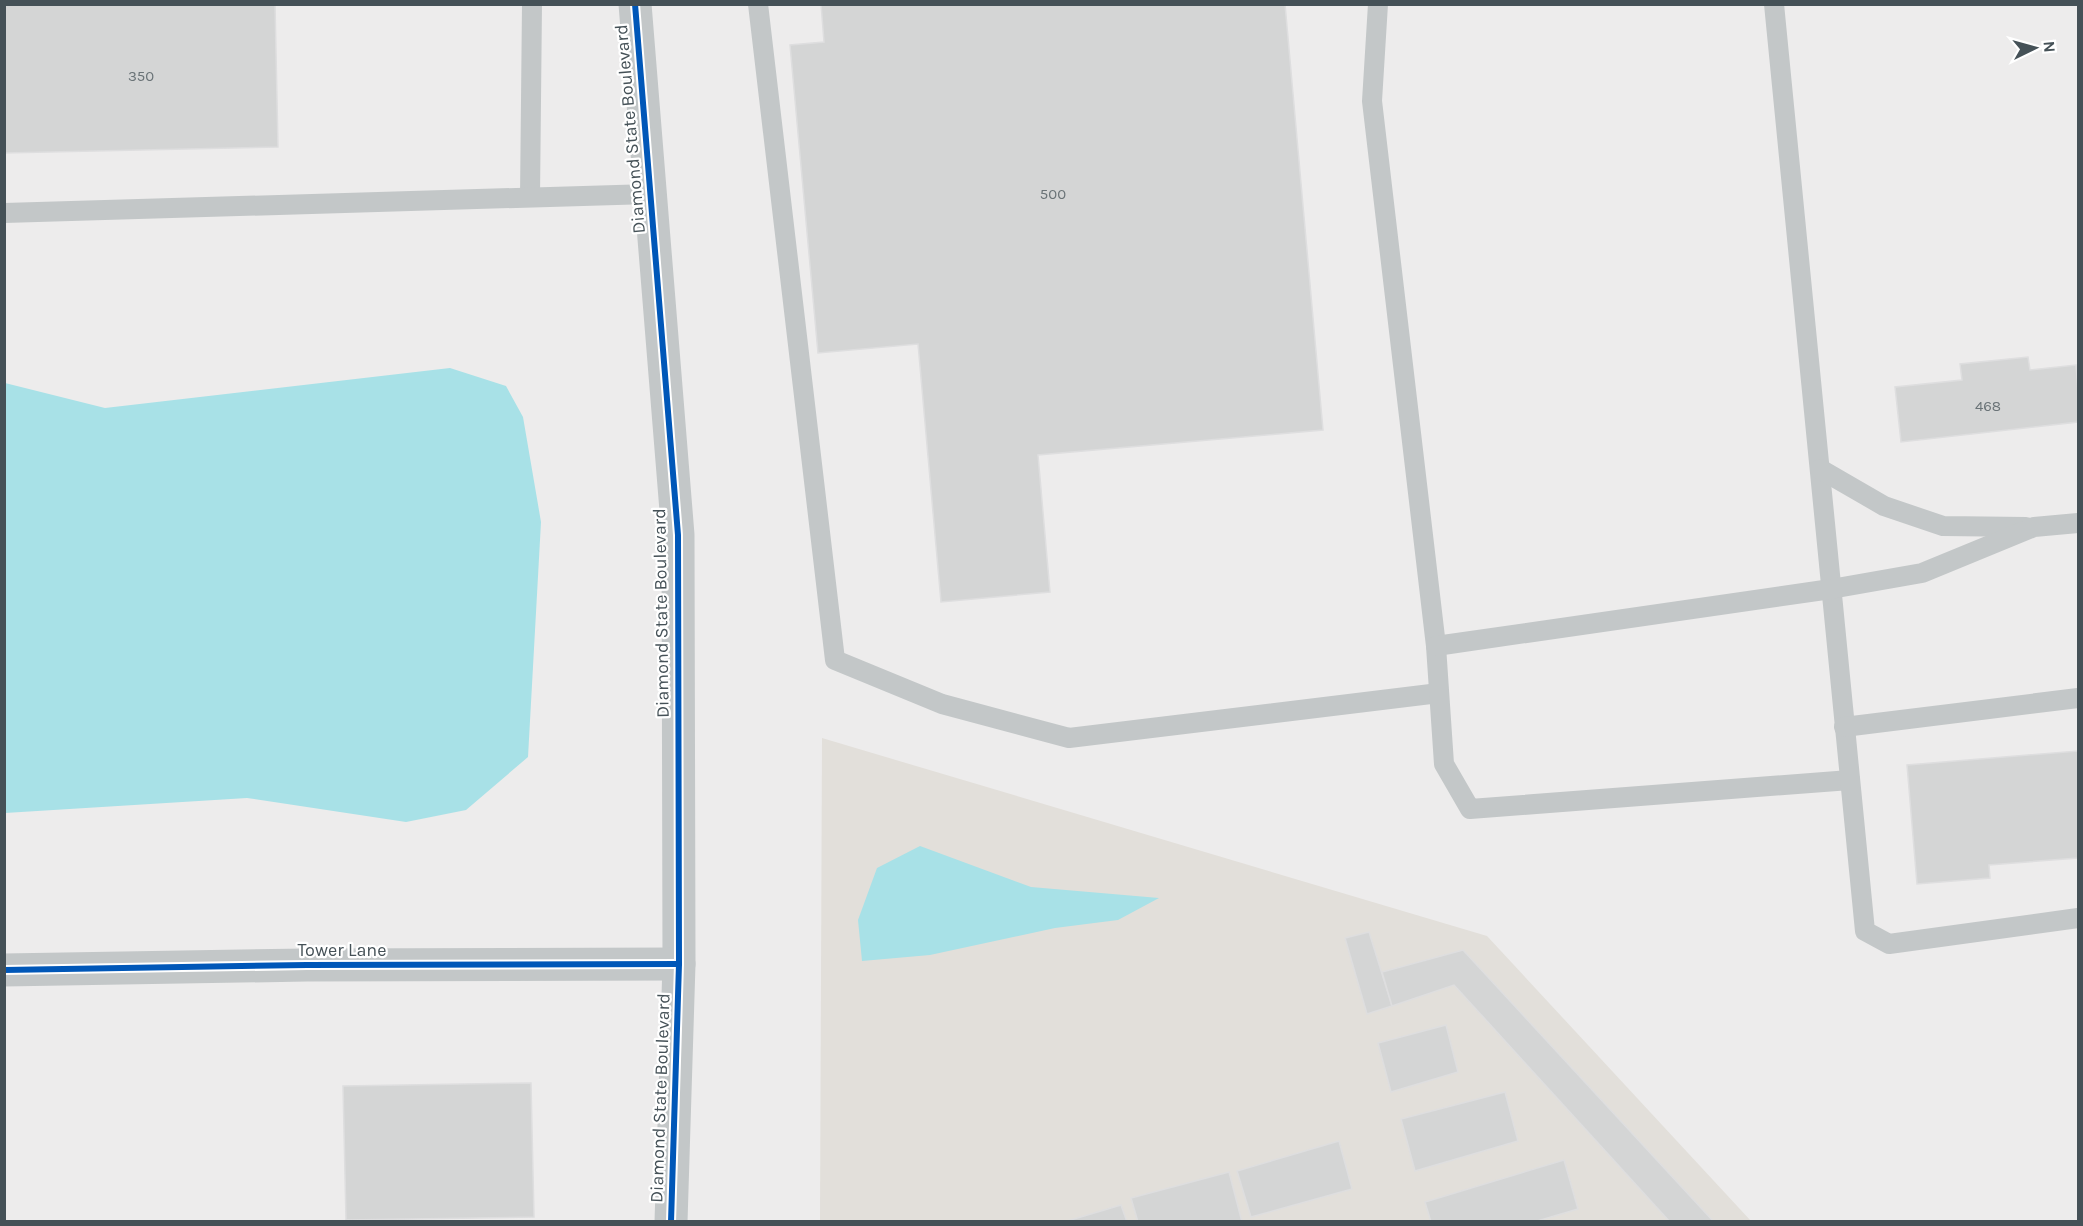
<svg xmlns="http://www.w3.org/2000/svg" width="2083" height="1226" font-family="Karla,sans-serif">
  <style>
    .commercial { fill: #e2dfda }
    .water { fill: #a8e1e7 }
    .building { fill: #d4d5d5; stroke: #dededf; stroke-width: 1.5 }
    .lines { fill: none; stroke-linecap: round; stroke-linejoin: round }
    .service { stroke: #c3c7c8; stroke-width: 20 }
    .minor { stroke: #c3c7c8; stroke-width: 33 }
    .cycleway-casing { stroke: #fff; stroke-width: 10 }
    .cycleway { stroke: #0057b8; stroke-width: 6 }
    .labels { text-anchor: middle; stroke-width: 4.5; stroke-linejoin: round; paint-order: stroke }
    .number-label { font-size: 15px; fill: #6a7377 }
    .street-label { font-size: 18px; fill: #455157; stroke: #fff }
  </style>
  <rect width="100%" height="100%" fill="#edecec"/>
  <polygon class="commercial" points="822,738 1487,936 1751,1221 820,1222"/>
  <g class="water">
    <polygon points="450,368 506,386 523,417 541,522 528,757 466,810 406,822 247,798 5,813 5,383 105,408"/>
    <polygon points="920,846 1031,887 1159,898 1118,920 1055,928 930,955 862,961 858,920 877,868"/>
  </g>
  <g class="building">
    <polygon points="4,4 275,4 278,147 4,153"/>
    <polygon points="821,4 1285,4 1323,430 1038,455 1050,592 941,602 918,344 818,353 790,45 824,42"/>
    <polygon points="2028,357 2030,370 2076,365 2078,390 2078,422 1901,442 1895,387 1962,380 1960,364"/>
    <polygon points="2078,751 2078,858 1989,865 1990,878 1917,884 1907,765"/>
    <polygon points="1369,932 1392,1006 1367,1014 1345,938"/>
    <polygon points="1463,950 1714,1222 1670,1222 1454,985 1392,1006 1382,972"/>
    <polygon points="1446,1025 1458,1072 1391,1092 1378,1043"/>
    <polygon points="531,1083 534,1217 346,1220 343,1086"/>
    <polygon points="1505,1092 1518,1141 1415,1171 1401,1119"/>
    <polygon points="1339,1141 1352,1189 1251,1217 1237,1171"/>
    <polygon points="1564,1160 1578,1209 1534,1222 1431,1222 1425,1202"/>
    <polygon points="1229,1172 1242,1222 1138,1222 1131,1198"/>
    <polygon points="1121,1205 1127,1222 1064,1222"/>
  </g>
  <g class="lines">
    <g class="service">
      <polyline points="758,4 835,660 942,704 1069,738 1439,693"/>
      <polyline points="1378,4 1372,101 1436,646 1444,764 1470,809 1850,780"/>
      <polyline points="1774,4 1865,931 1889,944 2078,918"/>
      <polyline points="530,197 532,4"/>
      <polyline points="4,213 650,194"/>
      <polyline points="1820,469 1884,506 1943,526 2026,527"/>
      <polyline points="1436,646 1831,589 1922,573 2034,527 2078,523"/>
      <polyline points="1844,727 2078,698"/>
    </g>
    <g class="minor">
      <polyline points="635,4 678,535 679,964 671,1222"/>
      <polyline points="4,970 307,965 679,964"/>
    </g>
    <g class="cycleway-casing">
      <g id="cycleway">
        <polyline points="635,4 678,535 679,964 671,1222"/>
        <polyline points="4,970 307,965 679,964"/>
      </g>
    </g>
    <use href="#cycleway" class="cycleway"/>
  </g>
  <g class="labels">
    <g class="number-label">
      <text x="141" y="81">350</text>
      <text x="1053" y="199">500</text>
      <text x="1988" y="411">468</text>
    </g>
    <g class="street-label">
      <text transform="translate(630 129) rotate(-95)" y="6">Diamond State Boulevard</text>
      <text transform="translate(661 613) rotate(-91)" y="6">Diamond State Boulevard</text>
      <text x="342" y="956">Tower Lane</text>
      <text transform="translate(660 1098) rotate(-88)" y="6">Diamond State Boulevard</text>
    </g>
  </g>
  <rect width="2083" height="1226" fill="none" stroke="#455157" stroke-width="12"/>
  <g transform="translate(2035 48) rotate(85)" stroke="#ffffff" stroke-width="4.5" paint-order="stroke">
  <path d="M0-4.5L10 22L0 15L-10 22Z" fill="#455157"/>
  <text y="-9" font-size="16" font-weight="bold" text-anchor="middle" fill="#455157">N</text>
  </g>
</svg>
